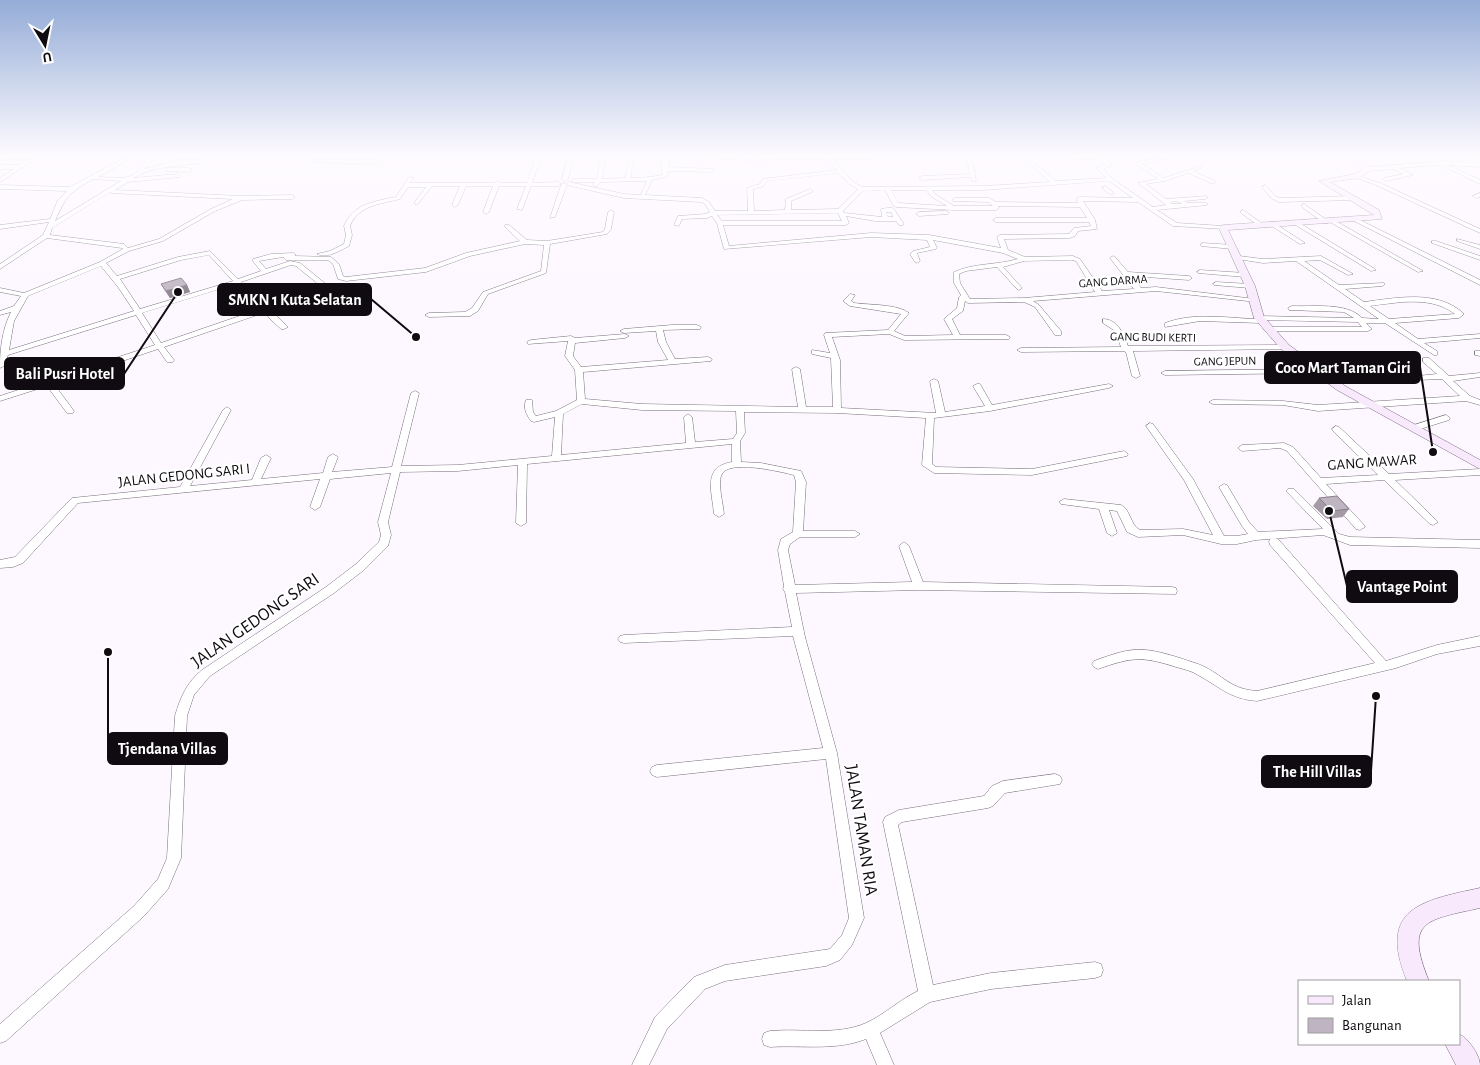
<svg xmlns="http://www.w3.org/2000/svg" width="1480" height="1065" font-family="'Alegreya Sans',sans-serif">
  <style>
    .lines { fill: none; stroke-linecap: round; stroke-linejoin: round }
    .street-casing { stroke: #786f7b; stroke-width: 1 }
    .secondary-casing { stroke: #786f7b; stroke-width: 1 }
    .street { fill: #fff; fill-rule: evenodd }
    .secondary { fill: #f8eafc; fill-rule: evenodd }
    .wall { fill: #a49ba7 }
    .shaded-wall { fill: #867e88 }
    .building { fill: #bfb4c2; stroke: #867e88 }
    .labels { text-anchor: middle; stroke-width: 4.5; stroke-linejoin: round; paint-order: stroke }
    .far-street-label { font-size: 12px; fill: #0f0b10; stroke: #fff }
    .street-label { font-size: 15px; fill: #0f0b10; stroke: #fff }
    .near-street-label { font-size: 18px; fill: #0f0b10; stroke: #fff }
    .leader { fill: none; stroke: #0f0b10; stroke-width: 2 }
    .callout-dot { fill: #0f0b10; stroke: #fff; stroke-width: 2 }
    .callout { fill: #0f0b10; stroke: #0f0b10; stroke-width: 2 }
    .callout-label { font-size: 16px; text-anchor: middle; font-weight: bold; fill: #fff }
  </style>
  <rect width="100%" height="100%" fill="#fdf7ff"/>
  <g class="lines">
    <g class="street-casing">
      <g id="street">
        <polygon points="37,154 39,157 0,182 0,178 14,169 0,169 0,165 19,165 31,158 0,160 0,156"/>
        <path d="M132,154H139L98,177C111,177 129,182 139,170C143,165 143,162 150,158L153,160L144,169L181,160H198L200,161V163C177,166 153,166 133,178L178,174L181,176L180,177L128,182L115,190L241,196L292,195L295,197L292,199L242,200L215,211L163,241L129,251L106,263L117,276L178,257L210,251L238,279L261,271L252,260L253,259L271,254L293,253L295,254V256L331,257L339,264L343,276L346,277L425,268L466,253L520,241L505,227V225H509L527,240L547,241L603,232L605,229L608,212L611,210L614,212L611,229L607,234L550,244L546,273L488,294L478,311L470,316L429,317L425,315L429,313L465,312L472,308L483,292L541,271L544,245L525,244L470,256L426,272L346,281L338,279L333,264L328,260H286L283,257L259,261L266,269L290,261L300,263L348,302L342,303L327,292L276,315L288,327L284,329H281L268,317L270,312L323,288L296,266L291,265L241,282L264,306L260,314L164,347L174,360L173,362H167L158,349L54,384L74,411L73,413H67L47,386L0,401V396L155,345L136,315L8,355L4,366L0,368C0,349 2,330 11,312L0,315V311L14,306L21,296L0,292V288L24,293L100,262L123,249L122,248L47,238L0,269V264L43,235L49,222L0,229V225L50,219L58,200L67,191L0,189V185L70,187ZM93,179L121,181L55,221C66,196 69,193 93,179ZM110,192L111,193L233,199L211,209L159,239L128,248L124,244L50,235L52,228ZM209,255L233,281L140,309L120,279L181,260ZM101,266L118,287L134,311L9,350L14,321L28,296ZM236,284L256,306L254,311L161,343L142,313Z"/>
        <polygon points="316,154 321,154 318,159 377,160 380,162 377,164 312,162"/>
        <polygon points="506,154 512,154 512,155 509,157"/>
        <path d="M537,154H542L532,183L558,182L561,184L558,186H531L522,210L517,209L526,186H499L489,212L486,214L483,212L493,186H466L458,205L455,207L452,205L460,186H432L417,205L414,203L426,187H408L400,199C381,204 358,205 350,226L352,235L349,246C339,251 327,259 317,254L330,251L344,244L346,235L344,226C353,204 375,201 396,197L409,177L414,178L410,183H494L497,181L500,183H527Z"/>
        <polygon points="569,154 574,154 568,179 565,181 562,179"/>
        <path d="M601,154H606L602,179L625,178L630,154H635L630,178L650,177L662,175V159L670,154L673,156L668,160V167L714,169V171L712,172L668,171L667,177L652,180L645,195L702,198L709,202L715,211H748L747,188L760,184L763,179L837,170L827,159L746,160L741,154H746L747,156H825L824,154L871,156L869,159H833L853,182L862,187L983,186L1050,182L1031,165V163L1033,162L1056,181L1107,178L1096,168L1105,164L1097,158L1074,160L1066,154H1072L1075,156L1100,154L1112,165L1103,169L1114,180L1153,207L1166,205L1138,183L1158,179L1136,164V162L1165,157V159L1142,164L1164,178L1201,166V168L1193,171L1215,181V183H1211L1188,173L1165,181L1146,184L1166,199L1207,196V198L1205,199L1184,201C1193,206 1201,200 1208,204L1207,205L1157,210L1177,223L1223,226L1225,227V229L1173,226L1138,202L1083,201L1095,220L1097,229L1078,231L1075,236L1070,238L1004,239L1008,250L1025,257L1073,256L1080,259L1102,291L1134,289L1110,258L1113,256L1115,257L1128,272L1189,276L1192,278L1189,280L1131,276L1141,288L1156,287L1255,299L1257,300V302L1156,291L1033,301L1039,305L1061,331V335H1055L1035,307L1024,302L968,303L965,301L963,311L952,319L960,335H1006L1010,337L1009,339L904,340L889,334L832,337L840,360L841,408L936,413L930,381L934,379L938,381L945,412L985,406L973,386L977,384H980L992,405L1109,384L1113,386L1109,388L990,411L934,418L932,464L936,467L1032,469L1124,451L1128,454L1127,456L1032,475L934,473L922,465L926,418L837,413L744,412L745,433L740,441L741,462L761,463L801,471L806,482L803,531H855L860,534L855,537H800L790,544L788,550L795,585L912,582L899,546L904,542L909,546L923,582L1172,587L1176,588L1177,591L1176,594L919,590L796,593L805,637L837,753L864,918L852,945L840,960L826,966L725,981L705,989L667,1029L649,1065H632L655,1017L694,977L725,965L830,949L842,935L849,918L826,759L657,777L652,775L650,771L652,767L657,765L823,748L793,636L624,643L620,642L618,639L620,636L624,635L792,627L785,592L783,589L784,586L778,550L781,539L793,532L796,482L794,475C781,472 726,458 721,476C718,484 723,504 724,514L719,517L714,514C712,491 702,467 732,462V444L527,464L526,523L521,526L516,523L518,465L458,471L400,472L388,522L391,535L388,546L364,570L334,593L210,676L194,695L187,716L181,858L168,889L144,916L6,1041L0,1043V1024L134,906L158,879L167,858L175,716C180,698 187,682 202,670L326,587L356,564L379,542L381,535L378,522L391,473L330,479L320,507L315,510L310,507L320,479L78,503L23,563L13,567L0,568V560L15,557L72,498L180,487L223,410L227,407L231,410L190,486L252,480L261,458L266,455L271,458L261,479L323,473L328,457L333,454L338,457L332,472L392,467L411,393L415,391L419,393L401,466L458,465L552,456L555,417L534,422L531,421C526,414 523,408 526,400H532L533,412L536,416L556,411L577,400L575,370L565,356L568,341L528,344L527,342L531,340L571,336L575,338L625,334L629,336L625,338L575,343L573,356L581,367L668,360L658,342L656,331L624,333L620,331L624,329L672,325H697L701,327L700,329L663,330L666,342L675,359L708,357L712,359L711,361L583,372L585,399L642,404L798,407L792,369L796,367L800,369L806,407H833L831,358L812,354V350L830,353L824,335L825,333L888,330L901,314L850,306L843,301L850,294L855,295L851,301L854,303C868,305 898,304 909,313L894,331L905,336L953,335L944,319L957,308L959,297L961,295L954,283V272C974,263 997,265 1018,259L1003,253L933,240L937,248L936,249L917,253L920,261L917,263L915,262L910,254L913,251L930,247L927,240L871,237L724,249L717,223L712,216L707,218L682,219L679,226L674,225L678,216L706,214L710,212L705,204L701,202L624,198L567,185L566,184L569,182L624,194L642,195L641,194L647,181L601,182L596,187L593,185L595,182H572L571,181L574,179H597ZM839,173L849,184L858,189L838,209L791,210V201L812,192V190L810,189L786,199L785,210L754,211L753,189L764,186L767,181ZM1109,181L1133,198L1079,197L1076,199L1078,203L996,202L989,198H955L952,200L953,201L988,202L993,206H954L936,195L932,190H983ZM885,190L893,205L896,207L954,210H996L999,208L998,206L1080,207L1087,218H996L993,220L996,222H1089L1091,226L1074,228L1069,234L1000,235L997,237L1001,248L929,235L871,233L729,246L723,225H846L849,223L846,216L875,221H896L899,225H903L904,224C902,221 900,219 899,217C892,206 895,207 881,209L882,217L844,213L843,211L863,191ZM891,190H926L932,197L947,206L898,203ZM1177,201L1182,204H1172L1170,202ZM886,212H891L893,217H888ZM838,213L842,221H722L717,215ZM1072,260L1076,261L1095,292L1024,298L970,299L960,283L959,274L966,271L997,267L1017,289L1019,290L1022,288L1003,267L1024,261ZM582,404L642,410L736,411L737,433L733,439L695,442L692,417L688,414L684,417L686,443L561,455L563,414Z"/>
        <polygon points="677,154 734,154 737,156 734,158 675,157"/>
        <polygon points="966,154 971,154 976,181 972,181 971,177 922,180 919,178 922,176 970,174"/>
        <polygon points="1316,154 1345,154 1314,157"/>
        <polygon points="1445,161 1480,163 1480,167 1448,165 1480,180 1480,184 1441,165 1399,168 1413,175 1386,181 1384,180 1384,178 1404,174 1392,169 1369,171 1366,169 1369,167"/>
        <polygon points="168,168 189,168 192,170 189,172 166,171 166,169"/>
        <polygon points="1354,175 1380,183 1480,229 1480,233 1376,185 1354,177"/>
        <polygon points="564,183 567,185 555,217 550,218 561,185"/>
        <polygon points="1265,185 1275,196 1280,198 1354,196 1357,198 1354,200 1279,202 1271,198 1262,187"/>
        <path d="M1105,186L1113,192V194C1109,195 1105,191 1102,188Z"/>
        <polygon points="1480,193 1480,197 1476,198 1473,196"/>
        <polygon points="1304,204 1328,221 1328,223 1324,223 1302,207 1302,205"/>
        <polygon points="1243,210 1263,224 1263,226 1259,226 1241,213 1241,211"/>
        <polygon points="946,211 948,212 948,214 919,216 916,214 919,212"/>
        <polygon points="1354,219 1358,219 1480,280 1480,285 1354,221"/>
        <polygon points="1330,220 1334,220 1423,271 1418,272 1330,222"/>
        <polygon points="1296,221 1375,269 1376,270 1371,271 1294,224 1294,222"/>
        <polygon points="1272,222 1274,223 1305,243 1300,244 1270,225 1270,223"/>
        <polygon points="1457,239 1480,245 1480,249 1457,241"/>
        <polygon points="1432,241 1436,241 1480,256 1480,260 1432,243"/>
        <polygon points="1203,243 1233,245 1236,247 1233,249 1201,246 1201,244"/>
        <path d="M1239,256L1263,259L1321,256L1353,274L1348,275L1320,260L1304,261L1339,285L1384,283V285L1382,286L1345,289L1364,302C1396,298 1438,289 1464,314L1459,318L1395,323L1418,339L1480,334V338L1424,343L1437,351V355H1434L1385,323H1366L1372,329L1368,331H1267L1263,329L1264,327H1362L1358,322L1264,320V323H1261L1200,321L1165,327V323C1195,312 1225,318 1256,319L1259,316L1354,318L1344,312L1289,310L1288,308L1292,306C1313,307 1347,302 1362,318L1379,319L1296,261L1263,263L1237,259V257ZM1402,302C1422,301 1439,302 1455,314L1389,319L1370,306Z"/>
        <polygon points="1200,270 1245,273 1248,275 1245,277 1198,273 1197,272"/>
        <polygon points="1216,282 1250,284 1253,286 1250,288 1214,285 1213,284"/>
        <path d="M1103,319C1118,319 1124,335 1128,346L1285,345L1289,347L1285,349L1133,351L1140,376L1136,378L1132,376L1126,352L1123,351L1021,352L1017,350L1021,348L1121,347L1115,331L1103,323Z"/>
        <polygon points="1475,351 1480,351 1480,356 1475,355"/>
        <polygon points="1394,355 1397,355 1397,359 1299,360 1295,358 1299,356"/>
        <polygon points="1423,358 1429,358 1449,376 1480,373 1480,377 1453,381 1470,396 1480,400 1480,405 1466,401 1318,411 1283,405 1213,404 1209,402 1213,400 1283,401 1318,405 1460,396 1442,379 1417,380 1417,376 1437,374 1423,362"/>
        <polygon points="1316,369 1320,371 1319,373 1165,375 1161,373 1165,371"/>
        <polygon points="1446,415 1450,418 1449,420 1414,431 1410,428 1411,426"/>
        <path d="M1150,423L1153,424L1193,479L1224,536H1237L1248,534L1242,526L1219,487L1224,484L1227,485L1249,522L1258,532L1323,529L1288,493L1286,491L1288,489H1294L1339,534L1350,537L1480,540V548L1350,545L1323,535L1256,540L1237,544H1221L1183,535L1138,537L1127,532L1117,511L1109,510L1117,533L1112,536L1107,533L1099,509L1061,504L1059,502L1064,499L1121,505C1131,510 1130,525 1140,530L1183,529L1213,535L1184,480L1146,426Z"/>
        <polygon points="1336,426 1339,427 1389,474 1480,469 1480,475 1395,480 1436,520 1438,522 1433,525 1430,524 1384,480 1326,484 1364,525 1365,527 1360,530 1356,529 1287,451 1280,448 1242,451 1238,448 1242,445 1284,443 1293,447 1321,478 1378,475 1333,431 1332,429"/>
        <path d="M1274,538L1278,539L1386,661L1437,645L1480,636V646L1437,654L1396,668L1257,701C1230,699 1220,687 1198,675C1192,671 1184,669 1176,667C1142,656 1132,657 1098,669L1094,667L1092,664L1094,661C1132,647 1141,646 1180,658C1188,661 1197,663 1205,667C1226,678 1231,689 1257,691L1375,663L1270,545L1269,542L1270,539Z"/>
        <path d="M1055,774L1060,776L1062,780L1060,784L1005,793L993,806L988,808L902,822L898,825L933,985L991,973L1095,962L1101,964L1103,970L1101,976L1095,978L991,989L930,1002L880,1033L894,1065H877L866,1039C836,1051 802,1045 770,1047L764,1045L762,1039L764,1033L770,1031C801,1028 837,1036 866,1023C884,1015 899,1000 918,991L883,822L885,817L899,810L984,796L992,786L1003,781Z"/>
      </g>
    </g>
    <g class="secondary-casing">
      <g id="secondary">
        <polygon points="1346,154 1354,154 1373,169 1359,178 1330,182 1379,210 1382,219 1228,230 1255,286 1264,317 1289,345 1345,386 1480,460 1480,469 1337,390 1281,349 1254,318 1245,286 1219,228 1223,225 1374,215 1319,181 1354,174 1364,169"/>
        <path d="M1480,888V908C1426,920 1404,920 1429,981H1407C1378,909 1419,901 1480,888Z"/>
        <path d="M1459,1034C1468,1038 1480,1055 1480,1065H1456L1445,1044H1459Z"/>
      </g>
    </g>
    <use href="#street" class="street"/>
    <use href="#secondary" class="secondary"/>
  </g>
  <g class="wall">
    <polygon points="388,154 405,154 388,155"/>
    <polygon points="161,284 187,285 190,292 170,298 165,291"/>
    <polygon points="1319,498 1349,509 1343,517 1327,519 1313,506"/>
  </g>
  <polygon class="shaded-wall" points="187,285 190,292 170,298 166,291"/>
  <g class="building">
    <polygon points="181,278 187,285 166,291 161,284"/>
    <polygon points="1337,496 1349,509 1332,511 1319,498"/>
  </g>
  <linearGradient id="sky" x2="0" y2="1"><stop stop-color="#94acd7"/><stop offset="0.51" stop-color="#fefbff"/><stop offset="1" stop-color="#fefbff" stop-opacity="0"/></linearGradient>
  <rect width="1480" height="304" fill="url(#sky)"/>
  <g class="labels">
    <g class="far-street-label">
      <text transform="translate(1113 281) rotate(-4)" y="4">GANG DARMA</text>
      <text transform="translate(1153 337) rotate(1)" y="4">GANG BUDI KERTI</text>
      <text transform="translate(1225 361) rotate(-1)" y="4">GANG JEPUN</text>
    </g>
    <g class="street-label">
      <text transform="translate(1372 462) rotate(-4)" y="5">GANG MAWAR</text>
      <text transform="translate(184 475) rotate(-6)" y="5">JALAN GEDONG SARI I</text>
    </g>
    <g class="near-street-label">
      <text transform="translate(255 620) rotate(-35)" y="6">JALAN GEDONG SARI</text>
      <text transform="translate(862 830) rotate(81)" y="6">JALAN TAMAN RIA</text>
    </g>
  </g>
  <path class="leader" d="M416 337L371 299M1433 452L1420 367M178 292L124 374M1329 511L1347 586M108 652L108 748M1376 696L1371 771"/>
  <g class="callout-dot">
    <circle cx="416" cy="337" r="5"/>
    <circle cx="1433" cy="452" r="5"/>
    <circle cx="178" cy="292" r="5"/>
    <circle cx="1329" cy="511" r="5"/>
    <circle cx="108" cy="652" r="5"/>
    <circle cx="1376" cy="696" r="5"/>
  </g>
  <g class="callout">
    <rect x="218" y="284" width="153" height="31" rx="5"/>
    <rect x="1265" y="352" width="155" height="31" rx="5"/>
    <rect x="5" y="358" width="119" height="31" rx="5"/>
    <rect x="1347" y="571" width="110" height="31" rx="5"/>
    <rect x="108" y="733" width="119" height="31" rx="5"/>
    <rect x="1262" y="756" width="109" height="31" rx="5"/>
  </g>
  <g class="callout-label">
    <text x="295" y="305">SMKN 1 Kuta Selatan</text>
    <text x="1343" y="373">Coco Mart Taman Giri</text>
    <text x="65" y="379">Bali Pusri Hotel</text>
    <text x="1402" y="592">Vantage Point</text>
    <text x="167" y="754">Tjendana Villas</text>
    <text x="1317" y="777">The Hill Villas</text>
  </g>
  <rect x="1298" y="980" width="162" height="65" fill="#ffffff" stroke="#9f9d9f"/>
  <rect x="1308" y="996" width="25" height="8" fill="#f8eafc" stroke="#9f9d9f"/>
  <text x="1342" y="1005" font-size="15" fill="#0f0b10">Jalan</text>
  <rect x="1308" y="1018" width="25" height="15" fill="#bfb4c2" stroke="#9f9d9f"/>
  <text x="1342" y="1030" font-size="15" fill="#0f0b10">Bangunan</text>
  <g transform="translate(45 45) rotate(170)" stroke="#ffffff" stroke-width="4" paint-order="stroke">
  <path d="M0-4L9 19L0 12L-9 19Z" fill="#0f0b10"/>
  <text y="-8" font-size="14" font-weight="bold" text-anchor="middle" fill="#0f0b10">U</text>
  </g>
</svg>
